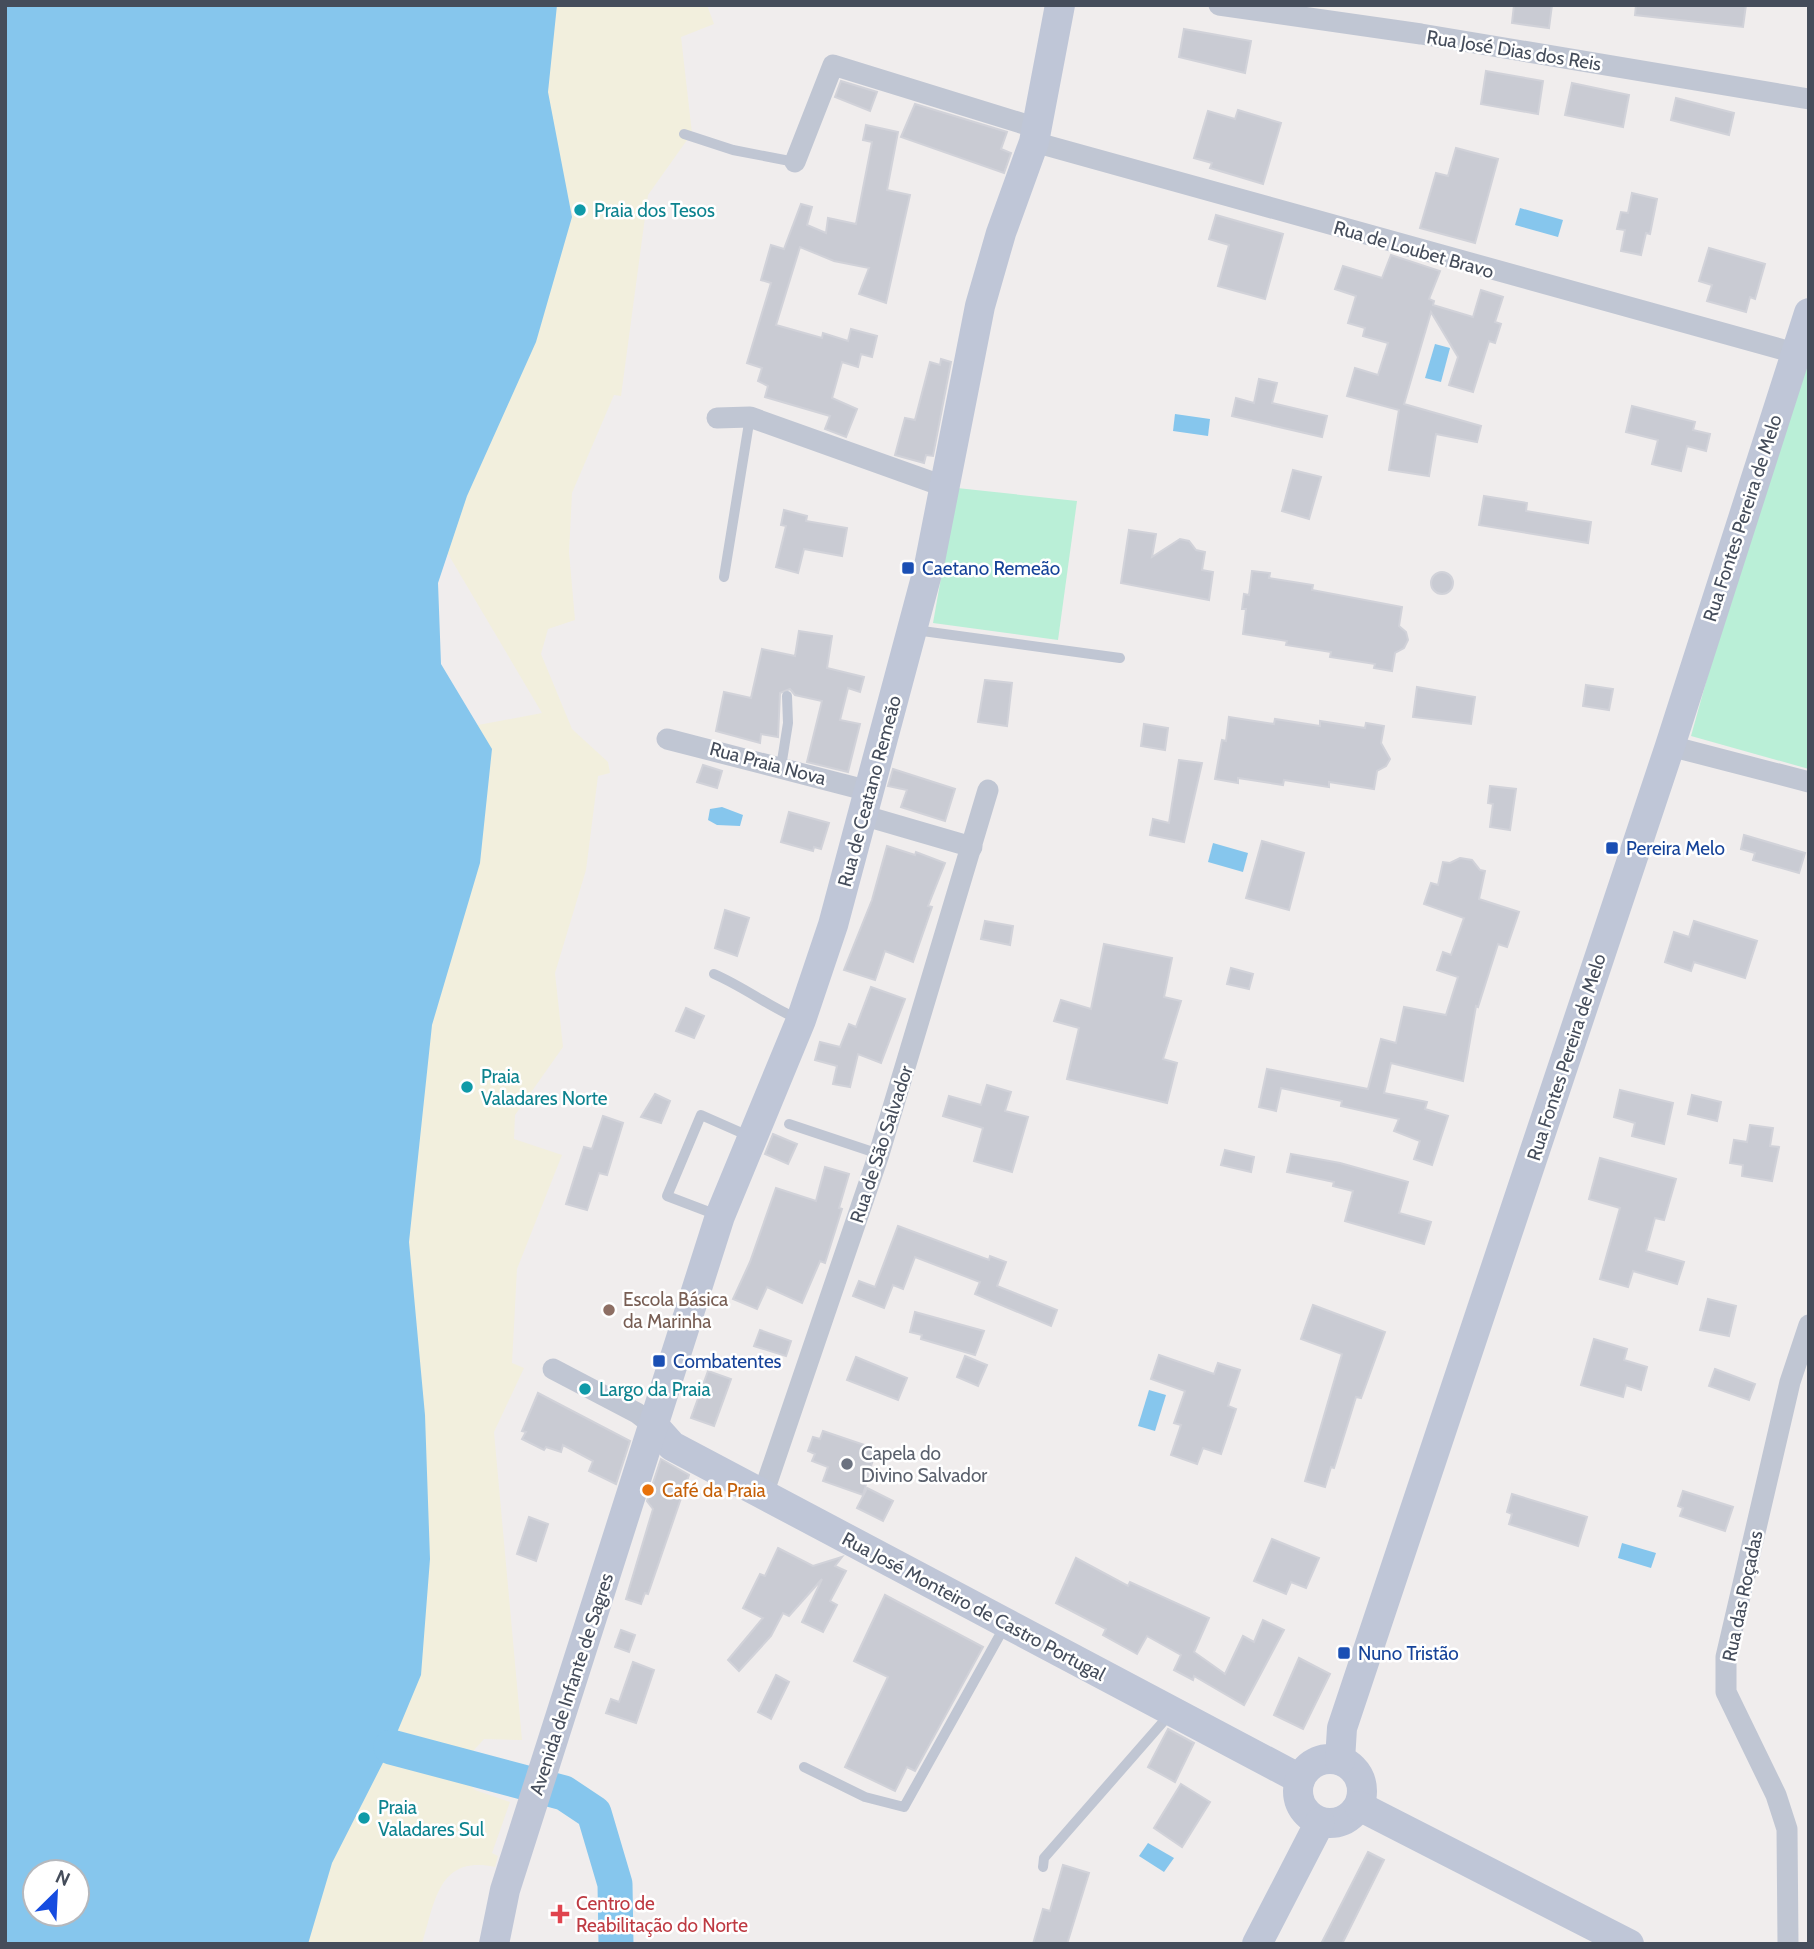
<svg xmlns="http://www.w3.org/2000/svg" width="1814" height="1949" font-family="Cabin,sans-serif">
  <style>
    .green { fill: #baefd7 }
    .sand { fill: #f2efdd }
    .water { fill: #86c6ed; fill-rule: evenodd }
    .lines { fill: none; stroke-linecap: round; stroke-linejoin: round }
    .river { stroke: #86c6ed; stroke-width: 35 }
    .building { fill: #c9cbd3; stroke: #d1d2d9; stroke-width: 2 }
    .lane { stroke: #c0c6d3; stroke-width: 10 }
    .street { stroke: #c0c6d3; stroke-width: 21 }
    .secondary { stroke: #bfc6d7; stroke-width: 30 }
    .culture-dot { fill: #0f9aa8; stroke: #fff; stroke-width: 2.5 }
    .transit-dot { fill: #1a4fb4; stroke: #fff; stroke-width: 2.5 }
    .education-dot { fill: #8d6e63; stroke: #fff; stroke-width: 2.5 }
    .worship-dot { fill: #6b7280; stroke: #fff; stroke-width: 2.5 }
    .food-dot { fill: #e8710a; stroke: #fff; stroke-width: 2.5 }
    .health-dot { fill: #e0444e; stroke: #fff; stroke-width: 2.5 }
    .labels { text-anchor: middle; stroke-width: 5; stroke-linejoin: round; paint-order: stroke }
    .street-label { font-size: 19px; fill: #454d5b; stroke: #fff }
    .culture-label { font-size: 19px; fill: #0d838f; stroke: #fff; text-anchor: start }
    .transit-label { font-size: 19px; fill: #164399; stroke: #fff; text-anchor: start }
    .education-label { font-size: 19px; fill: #785e54; stroke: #fff; text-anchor: start }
    .worship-label { font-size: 19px; fill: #5b616d; stroke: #fff; text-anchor: start }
    .food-label { font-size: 19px; fill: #c56008; stroke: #fff; text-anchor: start }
    .health-label { font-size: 19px; fill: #be3a42; stroke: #fff; text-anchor: start }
  </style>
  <rect width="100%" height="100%" fill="#f0eded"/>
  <g class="green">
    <polygon points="1809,354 1809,769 1691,736 1759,491"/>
    <polygon points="957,488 1077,501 1058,640 933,623"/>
  </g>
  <path class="sand" d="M500,5H707L714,24L681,37L692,133L648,195L621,396L614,395L572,493L569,552L575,620L548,629L541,654L572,729L608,762L610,773L598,776L586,870L555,973L563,1047L515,1115L514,1139L562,1155L517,1269L512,1363L524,1368L494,1432L522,1740L484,1739L457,1769L475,1790L510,1802L492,1853L498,1856L495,1867C438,1855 435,1902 422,1944H215L372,1138L414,737L542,713L422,510Z"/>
  <g class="water">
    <path d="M5,5H557L548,92L572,217L536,342L467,496L438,583L441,664L492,749L480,863L432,1025L409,1242L425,1415L430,1559L421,1675L391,1747L332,1863L308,1944H5ZM77,1872V1914H35V1872Z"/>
    <polygon points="1520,208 1563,220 1558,237 1515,225"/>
    <polygon points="1435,344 1450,348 1441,382 1425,378"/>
    <polygon points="1175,414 1210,419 1208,436 1173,431"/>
    <polygon points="722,807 743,815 740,826 717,825 708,820 710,809"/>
    <polygon points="1213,843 1248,853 1243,872 1208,862"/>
    <polygon points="1149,1390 1166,1395 1155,1431 1138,1426"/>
    <polygon points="1622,1543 1656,1553 1651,1568 1618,1558"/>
    <polygon points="1148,1843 1174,1858 1164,1872 1139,1856"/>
  </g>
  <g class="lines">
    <polyline class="river" points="391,1747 564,1793 594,1813 615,1884 616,1944"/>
  </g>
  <g class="building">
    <polygon points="1514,5 1552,5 1549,28 1512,23"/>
    <polygon points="1636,5 1746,5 1743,27 1635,15"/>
    <polygon points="1184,29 1251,41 1245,73 1179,57"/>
    <polygon points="1486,71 1543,81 1538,114 1481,104"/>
    <polygon points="841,81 877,92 870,111 835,97"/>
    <polygon points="1572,83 1629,95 1623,127 1565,115"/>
    <polygon points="1676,98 1734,113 1729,135 1671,120"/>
    <polygon points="915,104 1007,132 1001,149 1011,153 1004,173 901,137"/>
    <polygon points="1238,110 1281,123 1263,184 1210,168 1212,163 1194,158 1208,111 1235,119"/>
    <polygon points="866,125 898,132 887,190 910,195 886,303 859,294 869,268 834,261 800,247 776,325 822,338 823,333 848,341 851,329 877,336 872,357 861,354 858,367 842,362 832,398 857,409 846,437 825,429 830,416 765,397 768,386 758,381 762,368 747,363 771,283 761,280 771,245 784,249 801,204 812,207 807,225 826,233 828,218 856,224 872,142 863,140"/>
    <polygon points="1456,148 1498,159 1475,243 1420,228 1436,173 1448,176"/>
    <polygon points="1632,193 1657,199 1650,234 1646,233 1641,255 1621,251 1625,230 1617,229 1621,212 1628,213"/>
    <polygon points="1216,215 1283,234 1265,299 1218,286 1229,245 1209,239"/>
    <polygon points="1709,248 1765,264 1755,299 1750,297 1746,312 1707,301 1712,285 1699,281"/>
    <polygon points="1391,255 1440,271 1429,299 1434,301 1433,305 1473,317 1481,290 1503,297 1495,322 1501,324 1495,343 1489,341 1473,392 1449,385 1458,357 1431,312 1404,404 1481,426 1477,442 1436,434 1429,476 1389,470 1399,410 1347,396 1355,368 1378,375 1388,343 1363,336 1365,328 1348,323 1356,296 1335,289 1343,266 1382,278"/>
    <polygon points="941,359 951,362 933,456 926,455 924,463 895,455 905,418 915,420 930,362 940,365"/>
    <polygon points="1259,379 1277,383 1272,403 1327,416 1322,437 1232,416 1236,398 1254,403"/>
    <polygon points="1632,406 1695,422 1693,430 1710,434 1706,451 1687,446 1681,471 1652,464 1658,440 1626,432"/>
    <polygon points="1293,470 1321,477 1309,519 1282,511"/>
    <polygon points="1484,496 1527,503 1526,511 1591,522 1588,543 1479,525"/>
    <polygon points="784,510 807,516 806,521 847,528 842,556 804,549 798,573 776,567 786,526 781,525"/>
    <polygon points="1129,530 1156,534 1152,557 1180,539 1189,541 1196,550 1205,552 1202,570 1213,572 1209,600 1121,583"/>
    <polygon points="1252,571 1270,573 1269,578 1313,585 1312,590 1402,607 1399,626 1406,632 1408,640 1404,648 1395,653 1392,671 1374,668 1375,664 1330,657 1331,652 1286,645 1287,641 1243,634 1246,609 1242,609 1244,594 1249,595"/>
    <circle cx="1442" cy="583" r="11"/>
    <polygon points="799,631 832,636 827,668 864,677 860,692 848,688 840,720 860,724 848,772 807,762 822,701 795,695 790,689 780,693 778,737 761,734 760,743 716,731 724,692 751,698 762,649 795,656"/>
    <polygon points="985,680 1012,683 1007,726 978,722"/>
    <polygon points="1586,685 1613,689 1609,710 1583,706"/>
    <polygon points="1417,687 1475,697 1471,724 1413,717"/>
    <polygon points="1229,717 1274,724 1275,719 1320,726 1320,721 1365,728 1366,723 1384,726 1381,743 1390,759 1386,766 1377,771 1374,789 1329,782 1329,787 1284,780 1283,785 1238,778 1238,783 1215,779 1222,740 1226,741"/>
    <polygon points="1144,724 1168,728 1165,750 1141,746"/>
    <polygon points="1179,760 1202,763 1184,842 1150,835 1153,819 1169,823"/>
    <polygon points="703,765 722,771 717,788 697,782"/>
    <polygon points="893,769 955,789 945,821 901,807 907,790 888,786"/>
    <polygon points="1490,786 1516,789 1510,830 1490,827 1493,804 1488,803"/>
    <polygon points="789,812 829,823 821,849 814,847 813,851 781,842"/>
    <polygon points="1744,835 1805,853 1799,873 1753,860 1755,853 1741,849"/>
    <polygon points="1262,841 1304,853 1289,910 1246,898"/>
    <polygon points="887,846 915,855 916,852 945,863 928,906 932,907 913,962 885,951 875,980 844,970 872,900"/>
    <polygon points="1460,858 1472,860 1480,870 1485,871 1479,899 1519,912 1507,947 1498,944 1478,1007 1476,1006 1463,1081 1391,1063 1384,1093 1427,1102 1425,1109 1448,1116 1432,1165 1414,1159 1420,1141 1394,1131 1399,1119 1341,1106 1342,1101 1281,1088 1276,1111 1259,1107 1267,1069 1368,1089 1381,1039 1396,1043 1404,1007 1446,1015 1458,977 1437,970 1443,952 1451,955 1464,918 1424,904 1431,883 1438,885 1443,862 1450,863"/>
    <polygon points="725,910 749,918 737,956 715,948"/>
    <polygon points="985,921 1013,926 1010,945 981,939"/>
    <polygon points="1694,921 1757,941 1745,978 1694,962 1691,971 1665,962 1674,932 1689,937"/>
    <polygon points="1104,944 1172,958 1164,997 1181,1001 1163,1059 1177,1063 1167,1103 1067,1079 1079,1028 1054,1021 1061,1000 1091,1009"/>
    <polygon points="1231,968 1253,974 1249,989 1227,984"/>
    <polygon points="871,987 905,999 881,1063 858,1054 850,1087 833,1084 837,1066 815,1060 820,1042 840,1047 849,1024 856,1027"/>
    <polygon points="686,1008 704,1016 694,1038 676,1031"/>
    <polygon points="987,1085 1011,1092 1005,1111 1028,1117 1012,1172 974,1161 983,1128 943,1116 949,1096 981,1105"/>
    <polygon points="1620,1090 1673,1103 1664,1144 1632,1136 1635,1123 1614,1117"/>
    <polygon points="655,1094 670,1101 661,1123 641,1117"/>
    <polygon points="1692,1095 1721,1102 1717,1121 1688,1114"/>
    <polygon points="603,1116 623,1123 607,1175 599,1173 587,1210 566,1204 584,1147 592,1149"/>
    <polygon points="1750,1125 1773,1128 1770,1146 1779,1147 1772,1181 1742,1176 1743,1165 1730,1163 1734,1140 1747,1142"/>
    <polygon points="773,1134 797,1144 788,1164 765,1154"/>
    <polygon points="1225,1150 1254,1157 1251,1172 1221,1165"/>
    <polygon points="1291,1154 1340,1163 1408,1182 1399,1213 1431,1222 1424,1244 1345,1221 1353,1191 1333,1186 1334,1182 1287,1172"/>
    <polygon points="1600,1158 1676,1179 1664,1220 1655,1218 1646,1251 1684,1262 1677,1284 1633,1271 1628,1287 1600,1279 1620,1208 1589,1199"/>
    <polygon points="825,1167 849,1174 839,1208 842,1209 825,1263 820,1261 802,1303 767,1287 757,1309 733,1299 750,1262 776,1188 816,1201"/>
    <polygon points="898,1226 989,1260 990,1256 1006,1262 997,1286 1057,1310 1051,1326 975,1294 980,1282 915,1257 903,1289 893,1285 884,1308 853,1296 859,1281 875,1287"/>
    <polygon points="1708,1299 1736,1306 1729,1336 1700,1330"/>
    <polygon points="1313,1305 1385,1332 1361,1398 1356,1397 1334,1468 1331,1467 1325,1487 1305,1481 1342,1354 1301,1339"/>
    <polygon points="915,1312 984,1331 975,1355 921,1339 922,1335 910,1332"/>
    <polygon points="760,1330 791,1341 786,1356 754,1346"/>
    <polygon points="1594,1339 1627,1349 1624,1360 1647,1367 1641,1390 1626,1385 1623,1397 1581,1385"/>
    <polygon points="1159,1355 1214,1374 1218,1363 1240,1370 1228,1406 1236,1409 1221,1454 1203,1448 1197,1464 1171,1455 1181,1425 1174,1423 1185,1391 1151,1379"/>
    <polygon points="965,1356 987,1365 978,1386 957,1377"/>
    <polygon points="856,1357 907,1378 898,1400 847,1380"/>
    <polygon points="1715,1369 1755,1384 1749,1400 1709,1386"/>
    <polygon points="708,1371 731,1379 714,1426 691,1418"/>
    <polygon points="538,1393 630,1441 616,1484 589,1471 593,1461 563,1445 561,1452 546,1447 544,1450 522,1439 526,1432 522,1431"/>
    <polygon points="823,1431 876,1449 863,1495 823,1481 828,1467 812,1461 815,1454 808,1451 813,1437 820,1439"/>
    <polygon points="661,1459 689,1475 648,1594 645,1593 641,1604 626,1599 653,1509 647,1501"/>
    <polygon points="867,1488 893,1501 883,1521 857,1508"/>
    <polygon points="1683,1491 1733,1507 1725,1531 1680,1516 1683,1508 1678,1506"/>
    <polygon points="1512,1494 1587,1517 1578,1546 1509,1524 1512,1514 1507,1512"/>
    <polygon points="529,1517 548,1524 536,1561 517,1554"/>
    <polygon points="1272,1539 1319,1558 1306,1588 1291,1582 1286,1594 1254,1581"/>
    <polygon points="778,1548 813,1566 842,1557 835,1566 846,1571 830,1601 837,1605 823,1632 802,1622 822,1579 789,1616 783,1613 771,1636 739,1671 728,1660 763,1618 743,1608 760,1574 765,1576"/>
    <polygon points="1076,1558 1128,1586 1130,1582 1209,1618 1194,1652 1225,1674 1243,1636 1254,1642 1263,1620 1284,1630 1244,1705 1194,1676 1193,1680 1174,1670 1181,1655 1147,1636 1137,1654 1103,1635 1106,1629 1056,1603"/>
    <polygon points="885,1595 983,1647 915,1771 907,1767 895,1791 845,1767 888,1677 854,1661"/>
    <polygon points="621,1630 635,1635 629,1652 615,1647"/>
    <polygon points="1299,1658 1330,1674 1303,1729 1274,1715"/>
    <polygon points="633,1662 654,1670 636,1723 606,1713 611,1699 619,1702"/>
    <polygon points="776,1675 789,1682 771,1719 758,1712"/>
    <polygon points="1168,1729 1194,1743 1175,1782 1148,1767"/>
    <polygon points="1181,1784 1210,1802 1182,1847 1154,1828"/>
    <polygon points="1368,1852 1384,1860 1342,1944 1321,1944"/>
    <polygon points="1063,1865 1089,1873 1067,1944 1033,1944 1043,1909 1050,1911"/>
  </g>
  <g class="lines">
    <g class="lane">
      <polyline points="684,134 733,150 795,162"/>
      <polyline points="724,577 750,417"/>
      <polyline points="915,630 1120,658"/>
      <polyline points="781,767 788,723 787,696"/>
      <path d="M714,974C744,987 768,1006 798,1019"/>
      <polyline points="789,1124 879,1154"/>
      <polyline points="717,1215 667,1196 701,1115 751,1137"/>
      <polyline points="804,1767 865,1797 904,1807 1006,1624"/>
      <polyline points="1043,1867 1044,1858 1170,1714"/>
    </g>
    <g class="street">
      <polyline points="1219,5 1421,34 1809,99"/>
      <polyline points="1034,142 1795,353"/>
      <polyline points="795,162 833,65 1037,128"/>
      <polyline points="717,418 750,417 943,486"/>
      <polyline points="667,739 869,791"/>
      <polyline points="1670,746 1809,782"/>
      <polyline points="862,815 972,847"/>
      <polyline points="553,1369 637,1413 654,1426"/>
      <polyline points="763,1494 879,1154 988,790"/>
      <polyline points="1788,1944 1787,1829 1776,1795 1726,1692 1726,1657 1790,1382 1809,1325"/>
    </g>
    <g class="secondary">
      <polyline points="654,1426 672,1446 1300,1779"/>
      <circle cx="1330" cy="1791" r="32"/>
      <polyline points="1340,1760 1342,1728 1670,746 1809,313"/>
      <polyline points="1359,1806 1629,1944"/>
      <polyline points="494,1944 505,1890 720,1216 801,1020 833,925 929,566 980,306 1001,233 1034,142 1060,5"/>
      <polyline points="1257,1944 1320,1822"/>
    </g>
  </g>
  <g class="culture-dot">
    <circle cx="580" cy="210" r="7"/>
    <circle cx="467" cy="1087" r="7"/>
    <circle cx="585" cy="1389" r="7"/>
    <circle cx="364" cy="1818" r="7"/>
  </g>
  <g class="transit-dot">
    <rect x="901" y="561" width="14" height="14" rx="3.5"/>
    <rect x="1605" y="841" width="14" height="14" rx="3.5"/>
    <rect x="652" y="1354" width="14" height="14" rx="3.5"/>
    <rect x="1337" y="1646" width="14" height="14" rx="3.5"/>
  </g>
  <circle class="education-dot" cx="609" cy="1310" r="7"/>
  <circle class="worship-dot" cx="847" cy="1464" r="7"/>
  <circle class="food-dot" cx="648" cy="1490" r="7"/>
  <path class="health-dot" d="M556.5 1903.5h7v7h7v7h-7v7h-7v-7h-7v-7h7z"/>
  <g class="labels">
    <g class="street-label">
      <text transform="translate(1514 50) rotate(9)" y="7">Rua José Dias dos Reis</text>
      <text transform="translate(1414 249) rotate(16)" y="7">Rua de Loubet Bravo</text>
      <text transform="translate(1742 518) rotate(-72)" y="7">Rua Fontes Pereira de Melo</text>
      <text transform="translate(768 763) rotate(15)" y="7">Rua Praia Nova</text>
      <text transform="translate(869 791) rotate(-75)" y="7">Rua de Ceatano Remeão</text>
      <text transform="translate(1566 1057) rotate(-72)" y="7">Rua Fontes Pereira de Melo</text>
      <text transform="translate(881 1144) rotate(-72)" y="7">Rua de São Salvador</text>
      <text transform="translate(1742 1596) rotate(-78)" y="7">Rua das Roçadas</text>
      <text transform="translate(974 1606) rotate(28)" y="7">Rua José Monteiro de Castro Portugal</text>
      <text transform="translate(571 1684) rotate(-72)" y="7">Avenida de Infante de Sagres</text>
    </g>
    <g class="culture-label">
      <text x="594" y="217">Praia dos Tesos</text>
      <text x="481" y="1083">Praia<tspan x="481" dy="22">Valadares Norte</tspan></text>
      <text x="599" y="1396">Largo da Praia</text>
      <text x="378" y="1814">Praia<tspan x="378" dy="22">Valadares Sul</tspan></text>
    </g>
    <g class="transit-label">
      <text x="922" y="575">Caetano Remeão</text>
      <text x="1626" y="855">Pereira Melo</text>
      <text x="673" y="1368">Combatentes</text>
      <text x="1358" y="1660">Nuno Tristão</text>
    </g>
    <g class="education-label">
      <text x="623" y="1306">Escola Básica<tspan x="623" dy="22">da Marinha</tspan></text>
    </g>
    <g class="worship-label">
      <text x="861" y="1460">Capela do<tspan x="861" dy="22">Divino Salvador</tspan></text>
    </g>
    <g class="food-label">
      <text x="662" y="1497">Café da Praia</text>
    </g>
    <g class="health-label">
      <text x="576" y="1910">Centro de<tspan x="576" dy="22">Reabilitação do Norte</tspan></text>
    </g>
  </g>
  <rect width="1814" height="1949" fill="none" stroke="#454d5b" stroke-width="14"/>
  <g transform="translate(56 1893) rotate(24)"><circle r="33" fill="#ffffff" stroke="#b5b8bd" stroke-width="2"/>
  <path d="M0-5L12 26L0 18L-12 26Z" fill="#164ce0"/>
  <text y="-10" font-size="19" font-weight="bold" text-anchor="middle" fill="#454d5b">N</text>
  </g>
</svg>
